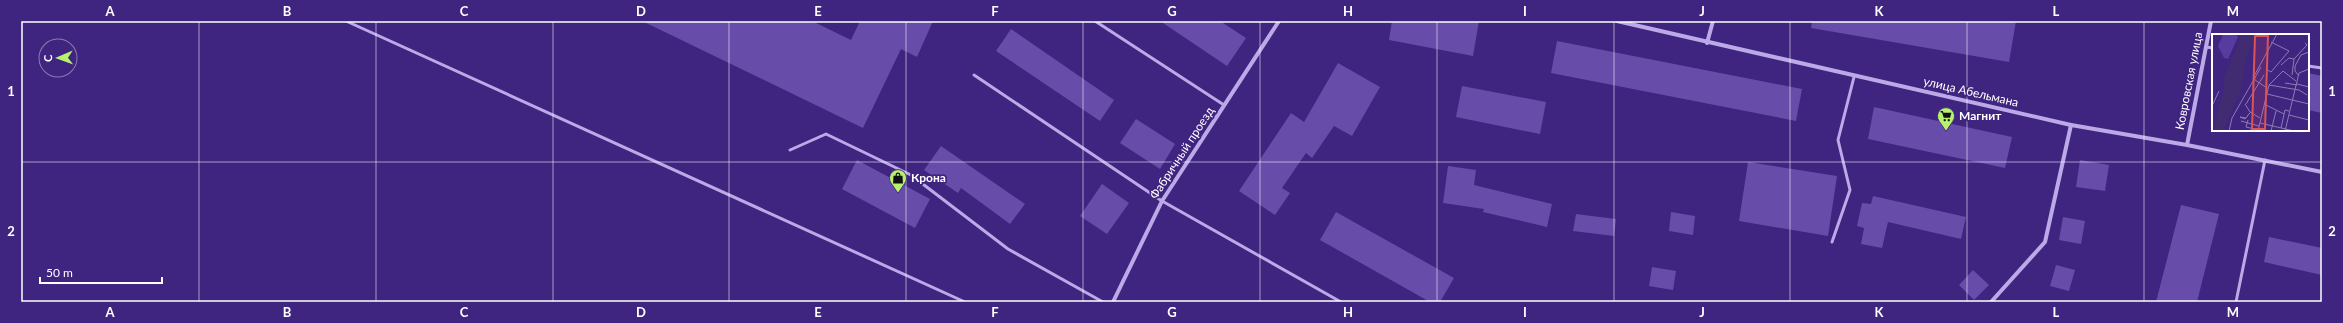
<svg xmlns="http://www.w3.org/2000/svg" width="2343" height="323" font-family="Lato,sans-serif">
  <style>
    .building { fill: #674ca9 }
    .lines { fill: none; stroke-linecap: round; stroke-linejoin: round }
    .lane { stroke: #bbaae7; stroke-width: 3 }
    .street { stroke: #bbaae7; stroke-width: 4 }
    .grid { fill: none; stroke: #fff; stroke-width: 1; stroke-opacity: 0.55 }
    .labels { text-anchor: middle; stroke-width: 3.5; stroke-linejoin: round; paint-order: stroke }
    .street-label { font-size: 12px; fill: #fff; stroke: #3f2480 }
    .poi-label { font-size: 12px; font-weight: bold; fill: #fff; stroke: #3f2480; text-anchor: start }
    .inset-road { fill: none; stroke: #8c7cb3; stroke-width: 1 }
    .view { fill: #de5353; fill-opacity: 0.15; stroke: #de5353; stroke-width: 2 }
    .inset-edge { fill: none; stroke: #fff; stroke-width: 2 }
    .neatline { fill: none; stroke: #fff; stroke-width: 1.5 }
    .grid-label { font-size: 13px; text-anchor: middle; font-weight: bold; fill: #fff }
  </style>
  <rect width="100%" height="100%" fill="#3f2480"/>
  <g class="building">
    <polygon points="642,21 812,21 851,40 860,21 933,21 917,57 901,49 863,128"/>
    <polygon points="1160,21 1220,21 1246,38 1227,66"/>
    <polygon points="1392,21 1479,21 1473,56 1389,40"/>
    <polygon points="1812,21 2016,21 2009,62 1811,28"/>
    <polygon points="1011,29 1114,100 1100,121 996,51"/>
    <polygon points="1557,41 1802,89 1796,121 1551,73"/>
    <polygon points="1338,63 1380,87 1352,136 1334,126 1312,158 1306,153 1282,188 1290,193 1275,215 1239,191 1291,113 1304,122"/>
    <polygon points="2308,73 2322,76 2322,113 2308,110"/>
    <polygon points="1462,86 1546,102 1540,134 1456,117"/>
    <polygon points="1874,107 2012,137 2005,168 1868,139"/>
    <polygon points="1136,119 1175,144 1160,169 1120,143"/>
    <polygon points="941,146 1025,204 1010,224 961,188 958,193 924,170"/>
    <polygon points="857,160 930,199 915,228 842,189"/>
    <polygon points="2080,160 2109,165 2105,191 2076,187"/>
    <polygon points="1748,162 1837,176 1828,236 1739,221"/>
    <polygon points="1448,166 1476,170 1474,185 1552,204 1547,227 1483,212 1484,209 1443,203"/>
    <polygon points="1102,184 1129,203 1107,234 1080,216"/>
    <polygon points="1873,196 1966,217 1961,239 1888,222 1882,248 1861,244 1864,228 1857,226 1862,203 1871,204"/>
    <polygon points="2181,205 2219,214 2197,302 2156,302"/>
    <polygon points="1336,212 1454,278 1440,302 1430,302 1320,240"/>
    <polygon points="1671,212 1695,216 1693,235 1669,231"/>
    <polygon points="1576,214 1616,219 1614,236 1573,231"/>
    <polygon points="2063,217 2085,221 2081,244 2059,240"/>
    <polygon points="2269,237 2322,248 2322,275 2264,262"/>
    <polygon points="2056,265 2075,270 2069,291 2050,286"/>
    <polygon points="1652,267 1676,271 1673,290 1649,286"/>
    <polygon points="1973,270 1989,285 1974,300 1959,285"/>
  </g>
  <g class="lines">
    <g class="lane">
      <polyline points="346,21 965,302"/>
      <polyline points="1095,21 1224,105"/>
      <polyline points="2206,47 2213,48"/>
      <polyline points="2308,66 2322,68"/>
      <polyline points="974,75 1162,201 1341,302"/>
      <polyline points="790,150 826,134 911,175 1008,249 1103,302"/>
      <polyline points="1832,242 1850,190 1838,140 1854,77"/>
      <polyline points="2236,302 2265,160"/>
    </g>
    <g class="street">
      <polyline points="1617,21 2071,125 2187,145 2322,172"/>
      <polyline points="1707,43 1713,21"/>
      <polyline points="2187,145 2211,21"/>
      <polyline points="1113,302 1162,201 1279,21"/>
      <polyline points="1991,302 2045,242 2071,125"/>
    </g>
  </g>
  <path class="grid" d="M199,21V302M376,21V302M553,21V302M729,21V302M906,21V302M1083,21V302M1260,21V302M1437,21V302M1614,21V302M1790,21V302M1967,21V302M2144,21V302M21,162H2322"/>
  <defs>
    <g id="supermarket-pin" transform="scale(0.9)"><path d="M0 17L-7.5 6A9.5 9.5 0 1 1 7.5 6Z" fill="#b7f16e" stroke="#3f2480"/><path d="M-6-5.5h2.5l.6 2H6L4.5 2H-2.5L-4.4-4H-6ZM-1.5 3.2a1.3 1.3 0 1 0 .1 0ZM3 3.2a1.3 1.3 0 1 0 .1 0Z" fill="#111"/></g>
    <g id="shop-pin" transform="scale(0.9)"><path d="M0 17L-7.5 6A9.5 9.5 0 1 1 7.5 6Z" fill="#b7f16e" stroke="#3f2480"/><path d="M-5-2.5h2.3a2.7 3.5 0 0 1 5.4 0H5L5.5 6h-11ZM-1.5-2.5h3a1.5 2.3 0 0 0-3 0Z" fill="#111"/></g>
  </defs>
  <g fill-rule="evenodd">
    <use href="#supermarket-pin" x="1946" y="116"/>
    <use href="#shop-pin" x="898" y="178"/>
  </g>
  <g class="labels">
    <g class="street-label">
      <text transform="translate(2189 81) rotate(-79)" y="4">Ковровская улица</text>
      <text transform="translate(1971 92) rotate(13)" y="4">улица Абельмана</text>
      <text transform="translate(1182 153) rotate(-57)" y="4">Фабричный проезд</text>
    </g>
    <g class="poi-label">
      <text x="1959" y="120">Магнит</text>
      <text x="911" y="182">Крона</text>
    </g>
  </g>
  <g transform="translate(2212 34)">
    <rect width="97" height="97" fill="#3f2480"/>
    <path d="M11,0H23L26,3L16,25L12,24L6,12Z" fill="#573b9f"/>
    <path d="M30,0H44L33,29L29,56L11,97H0L11,59L12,43Z" fill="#412c71"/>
    <path class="inset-road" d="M82,25L95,11L93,9M69,31L77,24L82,25L80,41M54,35L59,38L77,17L59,8M87,42L83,37V32L89,21L97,18M43,46L42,42L65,0M43,46L55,54M73,49L85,51M85,50L97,53M57,51L87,56L95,61M55,60L97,70M33,70L38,78L48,84M34,70L52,41M52,70L72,80M0,72L7,57M77,81L97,86M34,84L28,83L33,85L35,83L36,81L39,78M36,86L34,93L46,96M29,87L47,92M48,89L82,97M69,94L73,76L77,77M17,97L20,84L49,33M46,97L57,51L71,37L84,47M59,97L64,77M73,97L87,39L97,35"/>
    <path class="view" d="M43,2H56L53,95H40Z"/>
    <rect width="97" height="97" class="inset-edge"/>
  </g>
  <rect width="2343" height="323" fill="none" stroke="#3f2480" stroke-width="44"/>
  <g transform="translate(58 58) rotate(268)"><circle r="19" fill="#3f2480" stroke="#8c7cb3"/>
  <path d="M0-3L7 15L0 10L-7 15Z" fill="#b7f16e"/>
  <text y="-6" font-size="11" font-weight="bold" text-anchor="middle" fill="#ffffff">С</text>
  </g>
  <path d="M40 277v6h122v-6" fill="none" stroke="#ffffff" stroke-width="2"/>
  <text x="46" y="277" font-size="12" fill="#ffffff" stroke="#3f2480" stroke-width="3" paint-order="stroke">50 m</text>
  <rect x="22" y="22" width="2299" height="279" class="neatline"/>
  <g class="grid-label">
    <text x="110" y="16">A</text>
    <text x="287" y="16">B</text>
    <text x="464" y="16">C</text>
    <text x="641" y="16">D</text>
    <text x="818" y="16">E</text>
    <text x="995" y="16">F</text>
    <text x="1172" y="16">G</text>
    <text x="1348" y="16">H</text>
    <text x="1525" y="16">I</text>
    <text x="1702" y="16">J</text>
    <text x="1879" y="16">K</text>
    <text x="2056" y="16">L</text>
    <text x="2233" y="16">M</text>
    <text x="11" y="96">1</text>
    <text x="2332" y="96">1</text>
    <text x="11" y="236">2</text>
    <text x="2332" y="236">2</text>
    <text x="110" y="317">A</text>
    <text x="287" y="317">B</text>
    <text x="464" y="317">C</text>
    <text x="641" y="317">D</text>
    <text x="818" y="317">E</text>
    <text x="995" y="317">F</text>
    <text x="1172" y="317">G</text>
    <text x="1348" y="317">H</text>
    <text x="1525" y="317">I</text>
    <text x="1702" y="317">J</text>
    <text x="1879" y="317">K</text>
    <text x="2056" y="317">L</text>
    <text x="2233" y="317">M</text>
  </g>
</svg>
